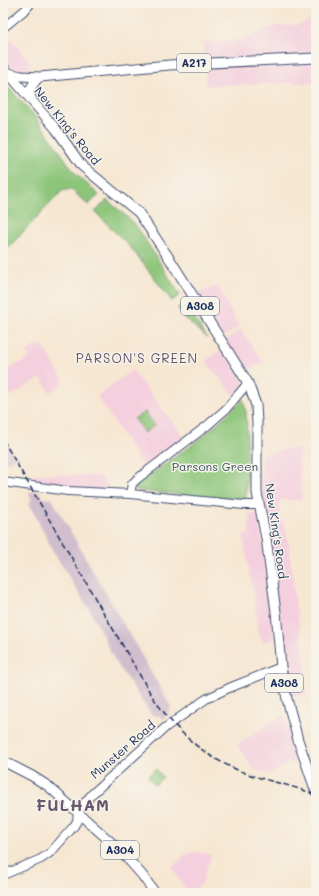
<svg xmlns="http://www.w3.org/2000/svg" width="319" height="896" font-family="Mali,sans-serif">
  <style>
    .built { fill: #f4cfde }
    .industrial { fill: #d0bdce }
    .green { fill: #8cc579; stroke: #547a6c }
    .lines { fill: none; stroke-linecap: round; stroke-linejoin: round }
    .secondary-casing { stroke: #3c4b6f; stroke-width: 10 }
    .primary-casing { stroke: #3c4b6f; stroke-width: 11 }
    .secondary { stroke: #fff; stroke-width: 8 }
    .primary { stroke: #fff; stroke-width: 9 }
    .rail { stroke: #1b2f5e; stroke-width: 1.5; stroke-dasharray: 6 3; stroke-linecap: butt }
    .labels { text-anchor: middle; stroke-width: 3; stroke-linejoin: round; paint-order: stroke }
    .shield { fill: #f7f3e8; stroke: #5d6a87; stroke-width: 1 }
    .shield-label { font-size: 11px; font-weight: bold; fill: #1b2f5e }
    .street-label { font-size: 12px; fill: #1b2f5e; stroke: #f7f3e8 }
    .park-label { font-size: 12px; fill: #375465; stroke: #f7f3e8 }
    .neighbourhood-label { font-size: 13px; letter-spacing: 1px; fill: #645873; stroke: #f7f3e8 }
    .district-label { font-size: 16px; font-weight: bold; letter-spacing: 1px; fill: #645873; stroke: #f7f3e8 }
  </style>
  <rect width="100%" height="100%" fill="#f7f3e8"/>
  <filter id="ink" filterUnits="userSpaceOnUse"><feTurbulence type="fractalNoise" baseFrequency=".025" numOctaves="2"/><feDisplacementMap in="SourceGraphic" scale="8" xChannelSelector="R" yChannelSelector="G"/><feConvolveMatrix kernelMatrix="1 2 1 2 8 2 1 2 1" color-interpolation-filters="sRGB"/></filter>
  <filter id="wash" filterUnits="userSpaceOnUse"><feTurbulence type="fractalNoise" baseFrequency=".012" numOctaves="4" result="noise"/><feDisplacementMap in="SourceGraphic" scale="16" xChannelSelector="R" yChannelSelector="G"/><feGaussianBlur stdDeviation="0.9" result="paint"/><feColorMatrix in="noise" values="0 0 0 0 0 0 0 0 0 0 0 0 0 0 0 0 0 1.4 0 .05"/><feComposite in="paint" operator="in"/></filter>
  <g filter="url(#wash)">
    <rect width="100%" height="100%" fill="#f6e7d2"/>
    <g class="built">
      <polygon points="310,20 313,22 316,27 316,57 205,59 203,42 237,41 245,39 274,26 299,25"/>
      <polygon points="3,28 24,56 28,57 30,75 15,71 3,57"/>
      <polygon points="316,62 316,83 278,83 206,86 205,67"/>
      <polygon points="218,286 239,327 225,336 221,335 198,297 198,293"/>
      <polygon points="241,330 263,362 248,370 244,370 226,343 227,339"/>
      <polygon points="37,345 39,347 43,345 64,382 50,393 41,378 5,399 3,396 3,372 30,358 26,352"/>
      <polygon points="220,350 224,352 243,379 243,386 235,397 206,361"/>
      <polygon points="132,370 185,438 144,467 97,396"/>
      <polygon points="289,449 298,449 302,500 280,500 280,518 285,525 289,547 296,606 307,674 303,675 307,694 292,697 289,695 261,485 262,454"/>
      <polygon points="35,474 100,476 109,487 108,492 37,484 34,481"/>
      <polygon points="249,512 256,514 259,520 272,607 274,640 262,642 260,634 258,634 252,582 251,582 243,535 249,534"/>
      <polygon points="284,715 298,759 270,774 254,770 237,745 257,731"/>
      <polygon points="196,852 211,855 202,883 190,893 188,893 172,868 185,855"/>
    </g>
    <g class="industrial">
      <polygon points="3,435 16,458 7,462 3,455"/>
      <polygon points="28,492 40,492 43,498 52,499 171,707 166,716 163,719 159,715 156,716 151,714 115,661 91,612 54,553 29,503 32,500"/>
    </g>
    <g class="green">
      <polygon points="3,82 35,116 75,173 99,195 88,205 71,189 62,191 3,253"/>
      <polygon points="107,200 134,223 139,230 180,295 172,301 131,248 95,212"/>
      <polygon points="185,303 207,338 184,317 178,308"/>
      <polygon points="243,399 246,412 247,431 246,500 139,491 135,489 136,486 139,483 204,436"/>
      <polygon points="145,412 155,425 144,433 134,419"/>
      <polygon points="156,769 163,777 155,785 148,776"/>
    </g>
  </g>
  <g filter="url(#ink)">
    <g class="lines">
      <g class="secondary-casing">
        <g id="secondary">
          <polyline points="3,28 26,9 31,3"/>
          <polyline points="3,482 68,491 130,494 244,505 259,505"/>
          <polyline points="130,494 132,484 137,479 208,425 226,409 248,383"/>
          <polyline points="3,875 41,859 51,852 74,826 77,821 78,812 81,807 92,794 166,727 206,699 229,688 281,667"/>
        </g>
      </g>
      <g class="primary-casing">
        <g id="primary">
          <polyline points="3,67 56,129 82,166 139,213 171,261 248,383 256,405 257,423 257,493 266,538 276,612 281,667 287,699 298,740 316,792"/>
          <polyline points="8,73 21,76 40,77 169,65 316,58"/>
          <path d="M32,100C28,91 31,86 38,78"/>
          <polyline points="3,761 32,776 48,786 121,851 142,875 155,893"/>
        </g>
      </g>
      <use href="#secondary" class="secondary"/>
      <use href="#primary" class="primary"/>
      <path class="rail" d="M3,440L152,696C179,736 211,763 257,777C277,783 297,787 316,795"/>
    </g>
  </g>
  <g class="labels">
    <g class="shield">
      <rect x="177" y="54" width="34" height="18" rx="3"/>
      <rect x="181" y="297" width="38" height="18" rx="3"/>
      <rect x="265" y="674" width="38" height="18" rx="3"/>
      <rect x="101" y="841" width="38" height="18" rx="3"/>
    </g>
    <g class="shield-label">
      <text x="194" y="67">A217</text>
      <text x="200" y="310">A308</text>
      <text x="284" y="687">A308</text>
      <text x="120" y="854">A304</text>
    </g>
    <g class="street-label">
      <text transform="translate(67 126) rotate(51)" y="4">New King's Road</text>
      <text transform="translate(276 531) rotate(82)" y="4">New King's Road</text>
      <text transform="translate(123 750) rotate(-41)" y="4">Munster Road</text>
    </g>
    <g class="park-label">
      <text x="215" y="471">Parsons Green</text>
    </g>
    <g class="neighbourhood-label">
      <text x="137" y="363">PARSON'S GREEN</text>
    </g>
    <g class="district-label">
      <text x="73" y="811">FULHAM</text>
    </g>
  </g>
  <rect width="319" height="896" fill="none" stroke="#f7f3e8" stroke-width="16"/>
</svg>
